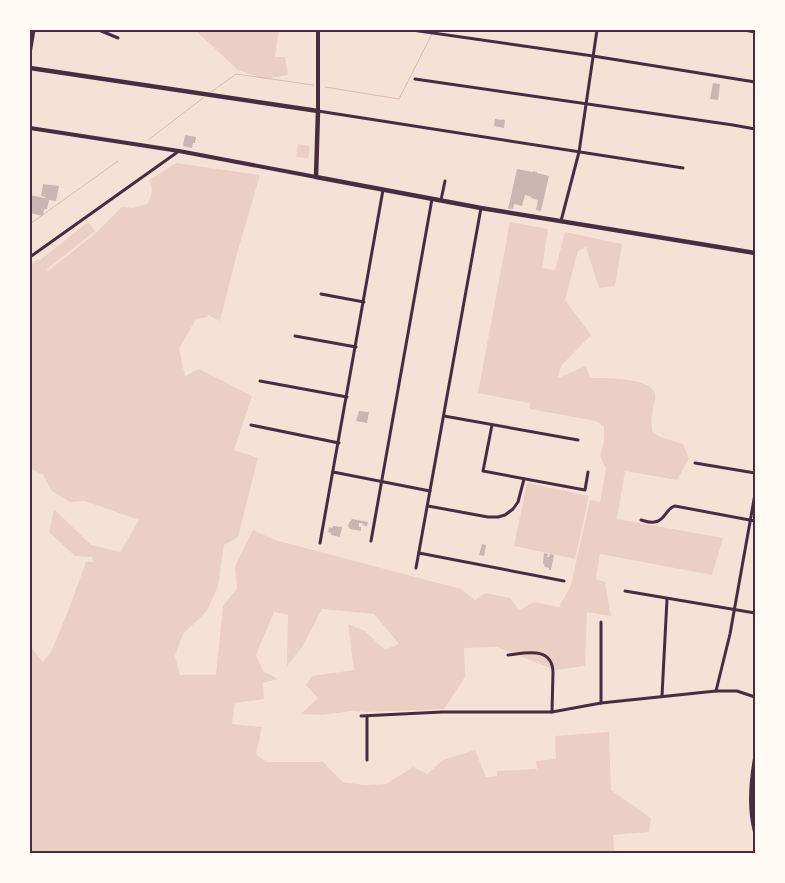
<svg xmlns="http://www.w3.org/2000/svg" width="785" height="883" font-family="'Work Sans',sans-serif">
  <style>
    .green { fill: #ebcfc5 }
    .lines { fill: none; stroke-linecap: round; stroke-linejoin: round }
    .stream { stroke: #dcb8b0; stroke-width: 1 }
    .building { fill: #ccb4b1 }
    .minor { stroke: #4a2c40; stroke-width: 3 }
    .tertiary { stroke: #4a2c40; stroke-width: 4 }
    .secondary { stroke: #4a2c40; stroke-width: 4.5 }
    .neatline { fill: none; stroke: #4a2c40; stroke-width: 2 }
  </style>
  <rect width="100%" height="100%" fill="#f7e1d7"/>
  <g class="green">
    <polygon points="195,30 279,30 275,57 285,57 288,75 265,79 238,70"/>
    <polygon points="298,144 310,146 308,158 296,157"/>
    <path d="M176,163L260,175L238,250L220,321L208,315L207,317L196,319L179,349L185,376L199,369L252,396L234,450L258,458L238,537L224,545L218,586L207,611L183,634L175,656L180,675H216L223,606L237,588L235,566L253,530L275,540L461,589L475,600L486,593L510,598L519,610L534,602L559,607L571,585L590,500L600,502L606,468L600,456L604,441V427L596,421L530,409V403L478,393L510,222L548,229L542,268L555,270L565,232L622,244L615,286L599,288L586,247L578,251L565,300L591,335L561,366L558,378L586,366L590,378C604,378 654,377 655,395C656,401 652,409 652,415C651,420 652,425 652,431L658,436L683,444L689,458L677,480L625,471L617,519L723,538L712,575L600,554L596,579L605,582L611,616L587,612L585,666L555,670L497,647L464,648L465,677L444,709L367,712L352,711L323,715L301,714L318,698L306,685L312,676L354,670L348,624L365,631L385,650L399,644L374,614L322,609L302,647L287,666L288,615L274,612L256,655L263,671L278,679L263,683L264,699L235,703L232,724L262,727L256,754L266,762H323L343,782L364,785L386,784L413,767L427,774L443,760L475,750L486,777L497,776V771L537,769L536,761L556,759L555,736L609,732L611,790L651,818L649,832L613,835L614,852L615,853H30V646L43,662L51,652L67,614L86,562H93L92,557L75,556L49,532L54,509L91,545L120,552L139,520L85,501L70,502L52,491L43,475L30,468V265L38,259L40,260L88,222L95,231L47,269L48,271L96,233L122,207L133,208L147,204C152,195 154,188 149,180Z"/>
    <polygon points="527,483 589,496 575,559 514,546"/>
  </g>
  <g class="lines">
    <g class="stream">
      <polyline points="325,87 399,99 434,30"/>
      <polyline points="211,92 236,74 313,85"/>
      <polyline points="148,140 203,98"/>
      <polyline points="30,224 118,161"/>
    </g>
  </g>
  <g class="building">
    <polygon points="713,83 720,84 718,100 710,99"/>
    <polygon points="495,119 502,120 502,119 505,120 504,128 494,126"/>
    <polygon points="185,135 196,137 195,143 193,143 192,148 183,146"/>
    <polygon points="517,169 533,172 533,171 537,172 537,173 549,176 541,211 536,210 538,200 531,198 532,197 525,195 522,206 514,204 513,209 508,209"/>
    <polygon points="43,184 59,186 56,201 49,200 47,209 44,209 43,216 30,213 30,195 45,198 46,197 41,196"/>
    <polygon points="359,411 369,412 367,423 356,421"/>
    <polygon points="352,519 368,522 367,526 362,525 363,523 359,523 359,527 361,527 361,531 350,529 348,526 349,523"/>
    <polygon points="333,526 342,527 340,537 331,535 331,533 328,532 329,527 332,528"/>
    <polygon points="482,544 486,545 484,556 479,555"/>
    <polygon points="544,553 548,554 547,557 549,557 550,554 554,555 551,570 549,570 549,568 545,567 544,564 543,563"/>
  </g>
  <g class="lines">
    <g class="minor">
      <polyline points="99,30 118,38"/>
      <polyline points="412,30 593,56 755,82"/>
      <polyline points="744,30 755,32"/>
      <polyline points="30,54 34,30"/>
      <polyline points="415,79 733,125 755,129"/>
      <polyline points="318,111 683,168"/>
      <polyline points="441,200 445,181"/>
      <polyline points="561,221 579,152 597,30"/>
      <polyline points="30,257 179,151"/>
      <polyline points="321,294 364,302"/>
      <polyline points="295,336 356,347"/>
      <polyline points="260,381 347,397"/>
      <polyline points="444,416 578,440"/>
      <polyline points="251,425 339,443"/>
      <polyline points="492,425 483,471 585,490 588,472"/>
      <polyline points="695,463 755,473"/>
      <polyline points="333,472 430,491"/>
      <polyline points="428,506 488,517 498,517 505,515 513,509 518,502 524,479"/>
      <path d="M641,520C645,521 650,523 654,522C665,521 666,508 675,506L755,521"/>
      <polyline points="371,541 432,199"/>
      <polyline points="320,543 383,190"/>
      <polyline points="419,553 564,581"/>
      <polyline points="416,568 481,208"/>
      <polyline points="625,591 755,613"/>
      <polyline points="601,622 601,703"/>
      <path d="M508,655C526,653 552,646 553,672L552,712"/>
      <polyline points="716,691 730,634 755,494"/>
      <polyline points="662,696 667,599"/>
      <polyline points="361,716 442,712 552,712 601,703 716,691 737,691 755,697"/>
      <polyline points="367,716 367,760"/>
    </g>
    <g class="tertiary">
      <polyline points="318,111 318,30"/>
      <polyline points="30,128 179,151 316,177"/>
    </g>
    <g class="secondary">
      <polyline points="30,68 318,111 316,177 481,208 755,253"/>
      <path d="M755,760C751,783 749,808 755,831"/>
    </g>
  </g>
  <rect width="785" height="883" fill="none" stroke="#fffaf5" stroke-width="62"/>
  <rect x="31" y="31" width="723" height="821" class="neatline"/>
</svg>
